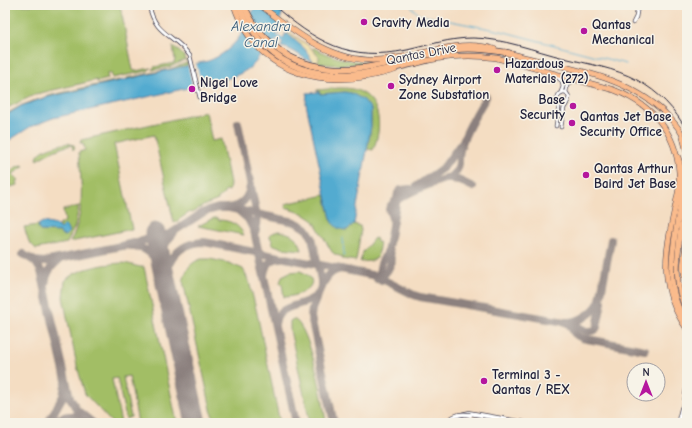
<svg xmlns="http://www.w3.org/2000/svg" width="692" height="428" font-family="'Comic Neue',sans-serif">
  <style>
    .green { fill: #a2be65; stroke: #627050 }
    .sand { fill: #eeda9e; stroke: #887e6c }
    .water { fill: #53abd0; stroke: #3a6686 }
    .pier { fill: #f4ddc2 }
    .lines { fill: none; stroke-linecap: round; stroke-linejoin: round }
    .stream { stroke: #53abd0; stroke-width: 1 }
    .canal { stroke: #53abd0; stroke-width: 3.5 }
    .taxiway { stroke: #8b807e; stroke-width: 8 }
    .runway { stroke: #8b807e; stroke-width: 21 }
    .minor-casing { stroke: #423e4f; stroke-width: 4.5 }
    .tertiary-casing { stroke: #423e4f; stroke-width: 5.5 }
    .primary-casing { stroke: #423e4f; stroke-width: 6 }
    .trunk-casing { stroke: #423e4f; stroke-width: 6 }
    .motorway-casing { stroke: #423e4f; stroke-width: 7 }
    .minor { stroke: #fff; stroke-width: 3 }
    .tertiary { stroke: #fff; stroke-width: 4 }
    .primary { stroke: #fabb8c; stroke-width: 5 }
    .trunk { stroke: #fabb8c; stroke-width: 5 }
    .motorway { stroke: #fabb8c; stroke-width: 5.5 }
    .rail { stroke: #22223b; stroke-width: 1 }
    .tertiary-bridge-casing { stroke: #423e4f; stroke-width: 5.5; stroke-linecap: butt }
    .tertiary-bridge { stroke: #fff; stroke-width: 4 }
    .poi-dot { fill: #b5179e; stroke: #f7f3e8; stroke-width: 1.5 }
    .labels { text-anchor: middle; stroke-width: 3; stroke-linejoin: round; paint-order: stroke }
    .poi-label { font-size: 13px; font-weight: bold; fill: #22223b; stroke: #f7f3e8; text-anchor: start }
    .street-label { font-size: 13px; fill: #22223b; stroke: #f7f3e8 }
    .water-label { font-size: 14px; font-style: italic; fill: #365977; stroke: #f7f3e8 }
  </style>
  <rect width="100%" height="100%" fill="#f7f3e8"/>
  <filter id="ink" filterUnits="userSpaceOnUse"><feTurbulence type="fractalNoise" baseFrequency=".025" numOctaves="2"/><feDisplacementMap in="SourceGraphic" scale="8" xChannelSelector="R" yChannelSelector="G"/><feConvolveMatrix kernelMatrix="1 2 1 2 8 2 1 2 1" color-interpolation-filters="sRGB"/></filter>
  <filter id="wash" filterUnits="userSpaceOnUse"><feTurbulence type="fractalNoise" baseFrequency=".012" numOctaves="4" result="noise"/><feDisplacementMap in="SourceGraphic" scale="16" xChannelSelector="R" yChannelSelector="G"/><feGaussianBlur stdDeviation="0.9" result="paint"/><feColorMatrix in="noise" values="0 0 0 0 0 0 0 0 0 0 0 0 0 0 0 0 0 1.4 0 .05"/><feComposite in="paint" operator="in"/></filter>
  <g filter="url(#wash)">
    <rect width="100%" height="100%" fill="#f4ddc2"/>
    <g class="green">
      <polygon points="5,5 120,5 133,70 135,71 151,68 148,71 112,78 111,73 107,74 108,79 97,82 97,80 36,94 5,109"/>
      <path d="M173,46C180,52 186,56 188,66L127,79V78L170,69L187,63L186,60L169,67L152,70L154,67L174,63L175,60Z"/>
      <path d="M314,48C330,57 347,61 366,62L367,64L333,65L318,63L319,57L312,49Z"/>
      <polygon points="119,80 119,81 33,101 5,116 6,114 22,105 52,95"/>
      <path d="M339,88C377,86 386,120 373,150L367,149L371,127V109L345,92L320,94L319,91H317V90Z"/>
      <path d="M206,112L212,141L221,139L230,183L229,191L226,190L223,195L218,198V200L205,205L191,213L190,212L174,223L154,135L114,144L132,229L70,242C86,212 81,184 79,152L85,150L83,143H80L81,140Z"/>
      <path d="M68,143L74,145L75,148L73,150L72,145C61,147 48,153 37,160C37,148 59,145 68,143Z"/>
      <polygon points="22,165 24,166 12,175 19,180 17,181 18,185 10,187 7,177 16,167"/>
      <polygon points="325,195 332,221 347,230 354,224 360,226 361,230 356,261 342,259 343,257 336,255 332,252 314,221 302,213 291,210 291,208 286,208 285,204"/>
      <polygon points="79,206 75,226 67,243 36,249 29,242 24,227 38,225 40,231 69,232 66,226 60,229 58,226 65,221 63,210"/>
      <path d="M214,218H218V220C229,220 239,224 244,235L198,226Z"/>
      <path d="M278,231C290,232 300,238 302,250L282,248L272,244L273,242L270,237V234Z"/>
      <polygon points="374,238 377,239 376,241 380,243 377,258 371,261 360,262 363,252"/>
      <path d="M201,259H210L229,263L243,269L245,273L250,285L257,313L280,423H214L183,281C187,271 187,264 201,259Z"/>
      <path d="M122,263C129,263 139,268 144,267L177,423H138L129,376L123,377L131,417L126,419L117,378L112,379L121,423H112L85,394L77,366L65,307L63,297L65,281C76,268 106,264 122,263Z"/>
      <path d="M300,271C327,282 301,297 284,297L282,284L280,283L282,276L290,272Z"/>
      <path d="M293,319C310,323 324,405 326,423H310L290,330V321Z"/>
    </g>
    <polygon class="sand" points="289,32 309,46 319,57 318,63 313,62 305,49 287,34"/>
    <g class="water">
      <path d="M255,5H286C282,13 278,22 280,32L276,35C278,45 269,46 263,51C260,54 258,58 256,62C246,73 233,77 219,81L53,118L30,127L5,143V116L21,106L44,98L208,61C233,52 247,30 255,5Z"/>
      <path d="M285,34H288L305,49L313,62C301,59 296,49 281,47Z"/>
      <path d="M319,92L320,94L345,92L351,93L364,100L371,109V127L354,224L347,230C336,230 333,225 330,215L306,104L307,93Z"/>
      <polygon points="43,222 56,225 60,229 64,225 66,226 69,232 65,236 61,235 60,232 40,231 38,228 39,224"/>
    </g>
    <polygon class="pier" points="196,63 202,86 193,88 188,65"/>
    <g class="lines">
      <g class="stream">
        <polyline points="409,5 420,15 501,31 626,64"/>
        <polyline points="343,238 344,256"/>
      </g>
      <polyline class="canal" points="274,36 287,42"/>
      <g class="taxiway">
        <polyline points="238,123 257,216 256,230"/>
        <polyline points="446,178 458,180 473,187"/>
        <polyline points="417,186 444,167 459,146"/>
        <path d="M229,208C241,206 248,199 250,187"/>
        <polyline points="240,212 248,219 254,231 296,423"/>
        <path d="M393,221L389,209C394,195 436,182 450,177C464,168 456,159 461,147C466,129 477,113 486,97"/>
        <polyline points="121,246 170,234 204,212 218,208 229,208 295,222 306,228 312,237 321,280 321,287 312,309 311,317 334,423"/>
        <path d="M23,254L34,261L44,262L121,246C144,243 159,256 164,278"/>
        <polyline points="32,259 36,263 41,271 70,398 77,410 93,423"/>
        <path d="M162,267C160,254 164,243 173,234"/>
        <path d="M264,275C265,265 271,259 280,258"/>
        <path d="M377,279C390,273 394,261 388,249"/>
        <path d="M382,280C377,269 381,262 387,253L398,193L401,190L410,189"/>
        <path d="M45,284C46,274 51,266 59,260"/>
        <path d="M321,287C326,278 330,271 341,269"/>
        <path d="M168,292C162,266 175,243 204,242L376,276L414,295L420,297L565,322C579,323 595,313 600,300L611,240"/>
        <path d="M566,322C575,327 569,333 582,338L645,350"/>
        <path d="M568,322C579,325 583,334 595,330L597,327L602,302"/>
        <path d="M275,324C278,302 305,308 317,295"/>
        <polyline points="48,423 63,396 65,385"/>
        <path d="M51,423C61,416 73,414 85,418"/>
      </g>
      <polyline class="runway" points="155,233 196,423"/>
    </g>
  </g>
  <g filter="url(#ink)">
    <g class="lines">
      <g class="minor-casing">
        <g id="minor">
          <path d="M149,5C155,36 175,34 190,56L200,98"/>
          <polyline points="633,23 636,17 638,5"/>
          <polyline points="555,75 562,81 563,87 561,92"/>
          <polyline points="566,92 563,92 559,94 557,99 559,102 565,104 568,101 569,97 566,92 567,85 571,81 575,81"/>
          <polyline points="556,126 559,107 558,101"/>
          <polyline points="561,127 564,108 567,103"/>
        </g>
      </g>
      <g class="tertiary-casing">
        <g id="tertiary">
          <path d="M455,423C456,416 462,414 469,413L526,423"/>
          <polyline points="678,423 682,408"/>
          <polyline points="682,423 687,387"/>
        </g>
      </g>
      <g class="primary-casing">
        <g id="primary">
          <path d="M678,157C685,176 682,193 679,212C673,247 663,291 687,321"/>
          <polyline points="687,236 683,267 687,289"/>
        </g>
      </g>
      <g class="trunk-casing">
        <g id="trunk">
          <path d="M234,5C258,79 328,90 395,70"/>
          <path d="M260,5C291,29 326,58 368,60C383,61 398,58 413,55"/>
          <path d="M505,52C559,68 622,72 665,113C671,119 678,126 682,134C684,140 685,146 687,152"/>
          <path d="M421,53C445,48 469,41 494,49"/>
          <path d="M414,64C441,56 468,54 497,58L614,90C658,107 682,140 679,188C669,241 653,281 687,329"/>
          <path d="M687,183C685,199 683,214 681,229C677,257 673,285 687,311"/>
        </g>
      </g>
      <g class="motorway-casing">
        <g id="motorway">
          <path d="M239,5C243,18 250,28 259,39C299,88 362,76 416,63"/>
          <path d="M244,5C250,21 260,33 272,44C283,55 296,61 311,65C363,78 410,54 461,49C477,48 492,50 509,53"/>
        </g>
      </g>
      <use href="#minor" class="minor"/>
      <use href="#tertiary" class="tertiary"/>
      <use href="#primary" class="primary"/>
      <use href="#trunk" class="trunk"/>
      <use href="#motorway" class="motorway"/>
      <path class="rail" d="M273,5C316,42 349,62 407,50C429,45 450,38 473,38C501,38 536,51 564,58C588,64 615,68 637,80C659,92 675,109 687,131"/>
      <g class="tertiary-bridge-casing">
        <path id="tertiary-bridge" d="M446,423C453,415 460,413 470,415"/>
      </g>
      <use href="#tertiary-bridge" class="tertiary-bridge"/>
    </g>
  </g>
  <g class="poi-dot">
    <circle cx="364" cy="22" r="4"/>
    <circle cx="584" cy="31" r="4"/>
    <circle cx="497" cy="70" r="4"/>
    <circle cx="391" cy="86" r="4"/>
    <circle cx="192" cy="89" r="4"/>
    <circle cx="573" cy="106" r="4"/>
    <circle cx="572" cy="123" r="4"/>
    <circle cx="586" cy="175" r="4"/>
    <circle cx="484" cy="381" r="4"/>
  </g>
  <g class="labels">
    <g class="poi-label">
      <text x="372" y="27">Gravity Media</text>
      <text x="592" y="29">Qantas<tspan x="592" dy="15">Mechanical</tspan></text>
      <text x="505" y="68">Hazardous<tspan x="505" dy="15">Materials (272)</tspan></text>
      <text x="399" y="84">Sydney Airport<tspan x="399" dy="15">Zone Substation</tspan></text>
      <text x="200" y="87">Nigel Love<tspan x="200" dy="15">Bridge</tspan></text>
      <text x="565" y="104" text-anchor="end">Base<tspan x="565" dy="15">Security</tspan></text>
      <text x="580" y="121">Qantas Jet Base<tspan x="580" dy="15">Security Office</tspan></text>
      <text x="594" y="173">Qantas Arthur<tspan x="594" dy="15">Baird Jet Base</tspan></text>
      <text x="492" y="379">Terminal 3 -<tspan x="492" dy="15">Qantas / REX</tspan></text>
    </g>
    <g class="street-label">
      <text transform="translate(421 53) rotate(-11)" y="5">Qantas Drive</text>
    </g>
    <g class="water-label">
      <text x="261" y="31">Alexandra<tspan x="261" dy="16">Canal</tspan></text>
    </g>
  </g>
  <rect width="692" height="428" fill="none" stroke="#f7f3e8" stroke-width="20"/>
  <g transform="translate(646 382)"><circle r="19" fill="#f7f3e8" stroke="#a29fa3"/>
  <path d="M0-3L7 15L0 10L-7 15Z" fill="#b5179e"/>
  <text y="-6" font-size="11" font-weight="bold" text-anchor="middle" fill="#22223b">N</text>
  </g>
</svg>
